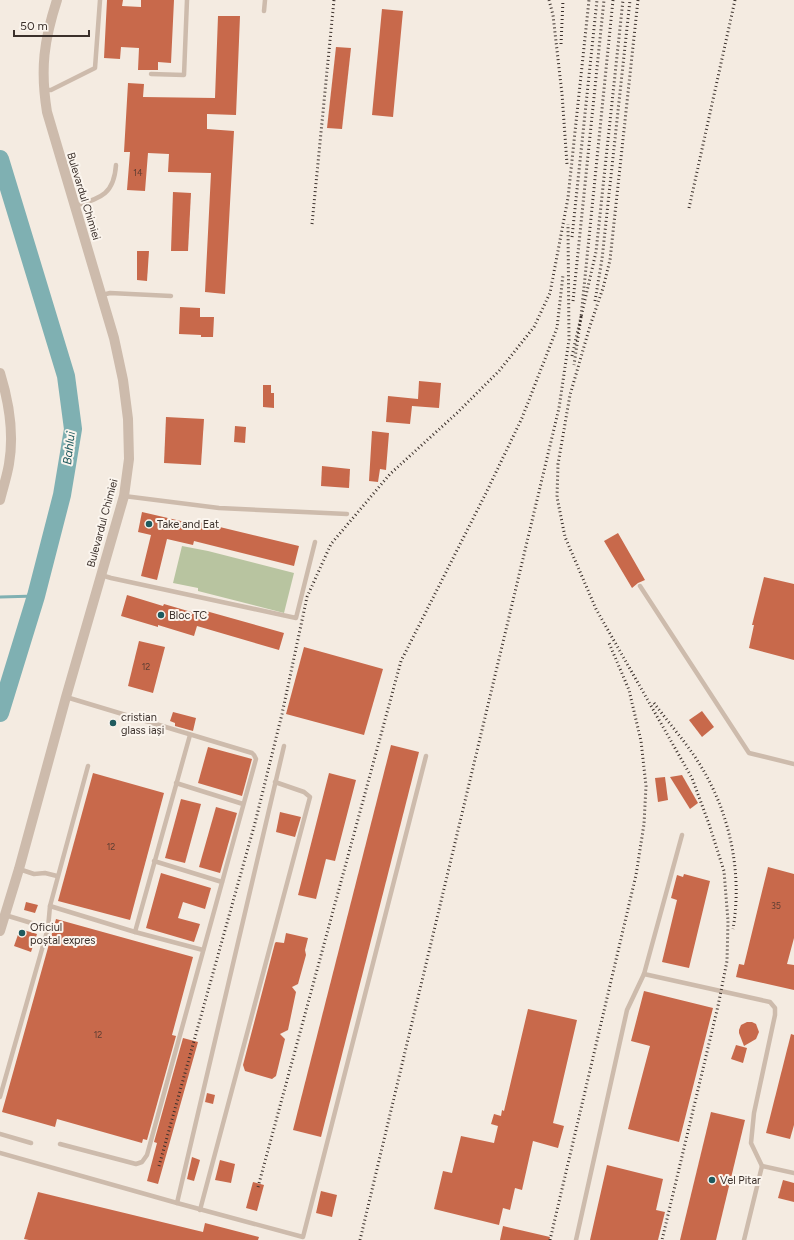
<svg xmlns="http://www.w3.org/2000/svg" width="794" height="1240" font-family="Figtree,sans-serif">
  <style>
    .green { fill: #b8c4a0 }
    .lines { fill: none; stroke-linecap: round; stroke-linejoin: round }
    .stream { stroke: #7fb0b2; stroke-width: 3 }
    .river { stroke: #7fb0b2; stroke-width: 18 }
    .building { fill: #c8694b }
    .service { stroke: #cdbbac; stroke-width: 4.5 }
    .tertiary { stroke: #cdbbac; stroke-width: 10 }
    .rail { stroke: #3b302b; stroke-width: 3; stroke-dasharray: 1 3; stroke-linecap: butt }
    .poi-dot { fill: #1f5a5e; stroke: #fbf5ee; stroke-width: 1.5 }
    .labels { text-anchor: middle; stroke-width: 4; stroke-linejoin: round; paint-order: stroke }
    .number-label { font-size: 9px; fill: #5e3e33 }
    .street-label { font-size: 11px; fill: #3b302b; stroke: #fbf5ee }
    .poi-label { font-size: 11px; fill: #3b302b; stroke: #fbf5ee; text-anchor: start }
    .water-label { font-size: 12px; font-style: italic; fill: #1f5a5e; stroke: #fbf5ee }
  </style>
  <rect width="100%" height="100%" fill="#f4ebe1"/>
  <polygon class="green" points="182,546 208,551 294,573 284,613 198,591 198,588 173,583"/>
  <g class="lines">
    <polyline class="stream" points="0,597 36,596"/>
    <polyline class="river" points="0,159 66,376 73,429 62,495 36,596 0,713"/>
  </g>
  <g class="building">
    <polygon points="107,0 123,0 122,6 141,7 141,0 174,0 171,63 158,62 158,70 138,70 139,48 121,47 120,59 104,58"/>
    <polygon points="382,9 403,11 393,117 372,115"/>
    <polygon points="218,16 240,16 236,115 207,114 207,129 234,131 225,294 205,292 211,173 168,172 169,154 148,153 145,191 127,190 130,152 124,152 128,83 144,84 143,97 215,98"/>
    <polygon points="336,47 351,48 342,129 327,128"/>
    <polygon points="173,192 191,193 188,251 171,251"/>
    <polygon points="137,251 149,251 147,281 137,280"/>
    <polygon points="180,307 200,308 200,317 214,317 213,337 201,337 201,335 179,334"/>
    <polygon points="419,381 441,383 439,408 412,406 410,424 386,422 388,396 418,399"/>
    <polygon points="263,385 271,385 271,393 274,393 274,408 263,407"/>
    <polygon points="166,417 204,419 201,465 164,463"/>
    <polygon points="235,426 246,427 245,443 234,442"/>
    <polygon points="372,431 389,433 386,470 380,469 378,482 369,481"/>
    <polygon points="322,466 350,469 349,488 321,486"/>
    <polygon points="142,512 198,525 199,522 299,546 294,566 194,541 193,545 167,539 157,580 141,576 151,535 138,532"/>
    <polygon points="618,533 645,580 638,583 632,588 604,541"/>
    <polygon points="764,577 794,584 794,660 749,648 754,625 752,625"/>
    <polygon points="127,595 163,606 164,604 205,616 206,611 284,633 279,650 197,626 194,636 158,625 158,627 121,616"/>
    <polygon points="139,641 165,647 153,693 128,686"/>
    <polygon points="304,647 383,669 364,735 286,714"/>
    <polygon points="702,711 714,727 702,737 689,720"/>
    <polygon points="173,712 196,718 193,731 175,726 175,723 170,721"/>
    <polygon points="391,745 419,752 321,1137 293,1130"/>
    <polygon points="208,747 252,759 242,796 198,783"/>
    <polygon points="93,773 164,793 130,920 58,901"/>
    <polygon points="329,773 356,780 335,861 326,859 316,899 298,895"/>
    <polygon points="682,775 698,803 690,809 670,777"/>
    <polygon points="665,777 668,800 658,802 655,778"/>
    <polygon points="181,799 201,804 185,863 165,858"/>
    <polygon points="216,807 237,813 220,873 199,867"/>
    <polygon points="280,812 301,817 295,837 276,832"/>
    <polygon points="768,867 794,874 794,938 787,964 794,965 794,990 736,977 739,964 744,965"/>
    <polygon points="161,873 211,888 205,909 183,902 178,918 200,924 194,942 146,928"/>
    <polygon points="684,874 710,881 689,968 662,962 677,900 671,898 677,875 683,877"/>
    <polygon points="26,902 38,905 35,913 24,910"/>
    <polygon points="56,919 193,957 172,1035 176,1036 147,1140 143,1139 142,1143 57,1119 55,1127 2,1112"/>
    <polygon points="20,929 37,934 31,952 14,946"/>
    <polygon points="286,933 308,938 305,950 306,955 298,984 292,987 296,992 288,1030 280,1034 285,1039 276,1076 272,1079 245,1071 243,1065 275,943 276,942 284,943"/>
    <polygon points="644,991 713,1008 679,1142 628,1129 650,1046 631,1041"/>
    <polygon points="528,1009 577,1020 553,1123 564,1126 558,1148 533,1141 522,1190 515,1188 510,1210 503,1208 499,1225 434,1209 443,1171 452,1173 461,1136 494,1143 498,1126 491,1124 494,1114 501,1116 502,1110 504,1111"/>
    <polygon points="747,1022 752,1022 756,1024 759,1032 756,1039 744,1046 739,1033 739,1030 741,1025"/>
    <polygon points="791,1034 794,1035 794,1125 790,1139 766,1133"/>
    <polygon points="183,1038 198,1042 158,1184 147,1181 157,1143 154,1142"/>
    <polygon points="736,1045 747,1048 743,1063 731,1059"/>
    <polygon points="207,1093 215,1095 213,1104 205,1102"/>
    <polygon points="711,1112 745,1120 716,1240 680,1240"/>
    <polygon points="192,1157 200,1160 194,1181 187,1179"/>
    <polygon points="220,1160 235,1164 231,1183 215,1180"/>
    <polygon points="607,1165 663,1179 656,1210 665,1212 658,1240 590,1240"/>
    <polygon points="783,1180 794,1183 794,1202 778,1198"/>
    <polygon points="253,1182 264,1185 257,1211 246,1208"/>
    <polygon points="321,1191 337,1195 332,1217 316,1213"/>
    <polygon points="38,1192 203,1232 205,1223 259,1237 258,1240 29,1240 24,1239"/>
    <polygon points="503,1226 550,1237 549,1240 500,1240"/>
  </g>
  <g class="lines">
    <g class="service">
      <polyline points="264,11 265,0"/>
      <polyline points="151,74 184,75 187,0"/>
      <polyline points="44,90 51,90 95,68 100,0"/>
      <path d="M75,206C100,198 114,195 116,165"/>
      <polyline points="102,295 110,293 171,296"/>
      <polyline points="124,496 219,508 347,514"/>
      <polyline points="101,575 111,578 296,618 315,542"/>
      <polyline points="640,586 749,753 794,764"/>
      <polyline points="176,783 243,804"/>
      <polyline points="154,861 222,882"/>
      <polyline points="19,869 34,874 45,873 57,876"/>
      <polyline points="50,906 135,932 203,950"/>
      <polyline points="5,915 48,928"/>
      <polyline points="135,932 190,735"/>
      <polyline points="644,974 770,1002 775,1008 775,1015 754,1113 751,1143 762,1166"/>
      <polyline points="0,1097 48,928 50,906 88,766"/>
      <polyline points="0,1134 31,1143"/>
      <polyline points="60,1144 136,1164 142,1162 147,1155 256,759 254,755 252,753 66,697"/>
      <polyline points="0,1153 177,1203 303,1237 426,756"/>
      <polyline points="177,1203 284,746"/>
      <polyline points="200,1210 310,797 304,792 275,782"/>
      <polyline points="576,1240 627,1010 644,974 682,835"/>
      <polyline points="744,1240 762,1166 794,1173"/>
    </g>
    <g class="tertiary">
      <path d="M0,373C9,402 14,435 9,464C7,476 3,488 0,500"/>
      <path d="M0,931L19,869L66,697L124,496L129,459L128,419L123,380L114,338L47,112C40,69 44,40 57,0"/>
    </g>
    <g class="rail">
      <polyline points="549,0 553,15 562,94 567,164"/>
      <polyline points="613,0 581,317 596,252 623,0"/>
      <polyline points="638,0 610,260 603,288 590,326 570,395 558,464 557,497 565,537 596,609 692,778 709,824 724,871 728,921 727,961 718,1006 662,1240"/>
      <polyline points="561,44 563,0"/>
      <polyline points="689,208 735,0"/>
      <polyline points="312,224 334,0"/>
      <polyline points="572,237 597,0"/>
      <polyline points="573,301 604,0"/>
      <polyline points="595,301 602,259 630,0"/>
      <polyline points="572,356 581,317 574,365"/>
      <path d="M654,703C668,722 684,740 697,760C729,809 743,871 733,929"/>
      <polyline points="159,1166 255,823 282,714 307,597 331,544 390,474 457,413 499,371 534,327 550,293 568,198 589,0"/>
      <polyline points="258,1187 401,661 486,493 522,418 557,328 563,275"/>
      <polyline points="360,1240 559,408 569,340 568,224"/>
      <polyline points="550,1240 636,875 644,824 646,786 641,741 629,690 609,643"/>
    </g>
  </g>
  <g class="poi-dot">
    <circle cx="149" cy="524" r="4"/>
    <circle cx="161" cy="615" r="4"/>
    <circle cx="113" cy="723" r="4"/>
    <circle cx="22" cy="933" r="4"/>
    <circle cx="712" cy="1180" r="4"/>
  </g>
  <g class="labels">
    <g class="number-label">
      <text x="138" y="176">14</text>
      <text x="146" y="670">12</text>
      <text x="111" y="850">12</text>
      <text x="776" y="909">35</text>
      <text x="98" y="1038">12</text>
    </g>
    <g class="street-label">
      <text transform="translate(84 196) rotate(73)" y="4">Bulevardul Chimiei</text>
      <text transform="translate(102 523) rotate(-75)" y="4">Bulevardul Chimiei</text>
    </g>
    <g class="poi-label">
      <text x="157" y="528">Take and Eat</text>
      <text x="169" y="619">Bloc TC</text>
      <text x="121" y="721">cristian<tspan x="121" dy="13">glass iași</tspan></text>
      <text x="30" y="931">Oficiul<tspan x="30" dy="13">poștal expres</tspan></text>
      <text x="720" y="1184">Vel Pitar</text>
    </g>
    <g class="water-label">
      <text transform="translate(69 448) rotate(-83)" y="4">Bahlui</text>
    </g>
  </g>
  <path d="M14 30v6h75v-6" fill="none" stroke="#3b302b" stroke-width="2"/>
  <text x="20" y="30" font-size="12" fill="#3b302b" stroke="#fbf5ee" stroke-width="3" paint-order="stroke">50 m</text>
</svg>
